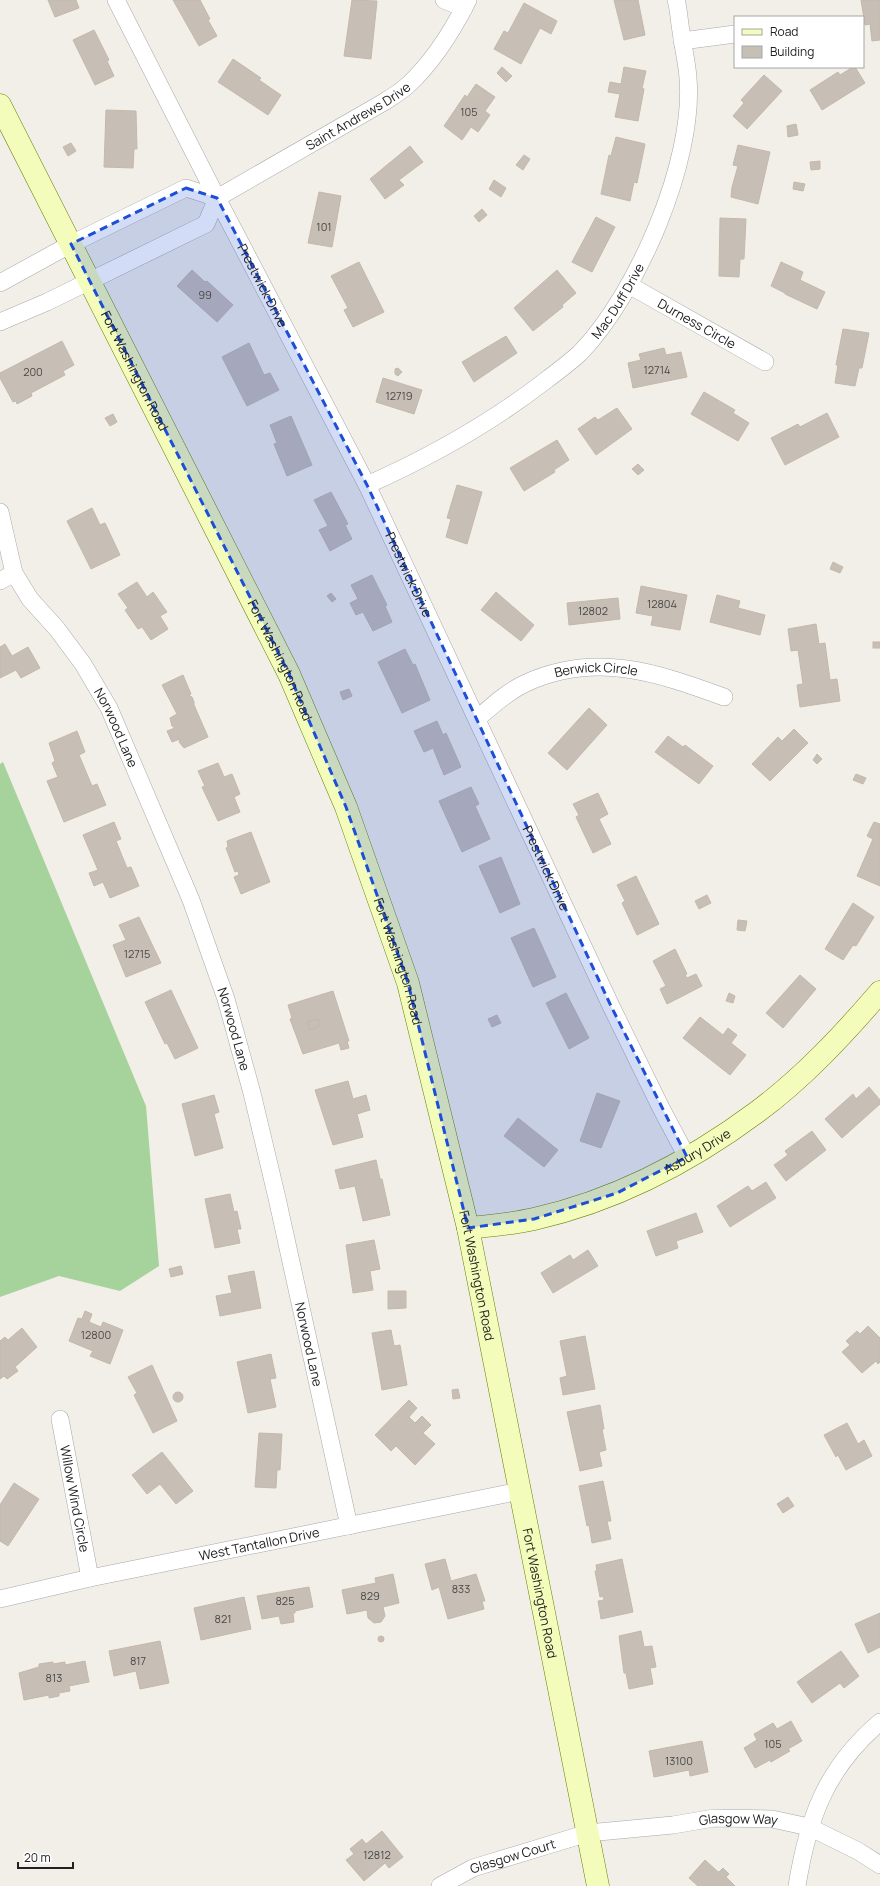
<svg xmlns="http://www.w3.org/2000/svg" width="880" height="1886" font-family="Manrope,sans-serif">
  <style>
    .forest { fill: #a6d29b }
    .building { fill: #c7bfb6; stroke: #c4b8a9; fill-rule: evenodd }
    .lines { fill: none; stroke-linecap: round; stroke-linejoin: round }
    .street-casing { stroke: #a8a8a8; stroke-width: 18 }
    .secondary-casing { stroke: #678000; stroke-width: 23 }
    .street { stroke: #fff; stroke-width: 17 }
    .secondary { stroke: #f3fcbb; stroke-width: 22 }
    .marked { fill: #1d4ed8; fill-opacity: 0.2; stroke: #1d4ed8; stroke-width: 3; stroke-dasharray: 8 5; stroke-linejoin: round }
    .labels { text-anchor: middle; stroke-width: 3; stroke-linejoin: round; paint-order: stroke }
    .number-label { font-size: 11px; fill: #4a4846 }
    .street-label { font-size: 13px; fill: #212121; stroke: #fff }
  </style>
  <rect width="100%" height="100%" fill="#f2efe8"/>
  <polygon class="forest" points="3,762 146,1106 159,1266 120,1291 59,1276 0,1297 0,764"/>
  <g class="building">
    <polygon points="48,0 76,0 79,8 55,17"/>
    <polygon points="173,0 200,0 210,19 208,20 217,36 199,46"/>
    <polygon points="352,0 377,1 371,59 344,56"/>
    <polygon points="614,0 638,0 645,35 624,40"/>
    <polygon points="861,0 880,0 880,40 872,41 870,24 865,25"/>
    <polygon points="524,3 557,21 551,34 540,28 521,64 494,49 504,31 508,33"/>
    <polygon points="94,30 109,60 107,61 114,76 95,85 73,40"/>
    <polygon points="233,59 261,78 259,80 281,95 268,115 218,82"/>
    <polygon points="502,67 512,76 506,82 497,73"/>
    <polygon points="624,67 646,71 642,88 644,89 638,121 615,117 620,94 608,92 610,82 621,84"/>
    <polygon points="853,67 855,67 865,83 822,110 810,90 838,72 840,75"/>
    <polygon points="764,75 782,91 747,129 733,116 744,103 741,100"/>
    <polygon points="476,84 495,97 485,111 490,115 478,132 471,127 462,140 444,126 465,95 467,97"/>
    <polygon points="106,110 136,111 137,149 134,149 133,168 104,167"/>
    <polygon points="796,124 798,135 788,137 787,126"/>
    <polygon points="616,137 645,144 637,183 634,182 630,201 601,194 609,155 611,156"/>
    <polygon points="71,143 76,151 68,156 63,147"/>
    <polygon points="738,145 770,152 758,204 731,197 732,187 738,166 733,165"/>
    <polygon points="410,146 423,162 399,180 404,185 385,199 370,179"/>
    <polygon points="524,155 530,159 523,170 516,165"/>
    <polygon points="820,161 820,169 811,170 810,162"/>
    <polygon points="494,180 506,188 501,197 489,189"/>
    <polygon points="794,182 805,184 803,191 793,189"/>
    <polygon points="319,192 341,196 332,247 308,243"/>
    <polygon points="482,209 487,215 479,222 474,216"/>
    <polygon points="596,217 615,227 592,272 572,262"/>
    <polygon points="720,218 746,219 744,259 740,259 739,277 719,276"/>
    <polygon points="359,262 384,312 353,327 344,310 348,308 331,276"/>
    <polygon points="781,262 803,272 800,280 825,292 817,309 785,294 785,293 771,286"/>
    <polygon points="192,270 205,282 207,281 233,305 217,322 177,286"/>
    <polygon points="557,270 576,293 562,305 563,307 533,331 514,308"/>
    <polygon points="843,329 869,333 862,368 859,368 855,386 835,383 838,365 836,365"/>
    <polygon points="506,336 517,353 474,382 462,362"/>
    <polygon points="62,341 74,365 63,371 65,375 31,393 32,396 17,404 16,401 13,402 0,378 0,373"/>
    <polygon points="249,343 264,375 270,373 279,390 247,406 222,357"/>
    <polygon points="664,348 666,355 681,352 687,377 633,388 628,363 641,360 639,354"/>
    <polygon points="398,368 402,372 398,376 395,374 395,369"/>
    <polygon points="383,378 422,390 414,414 376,402"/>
    <polygon points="704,392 735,410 733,413 749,423 738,441 691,414"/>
    <polygon points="617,408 632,429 596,455 578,429 595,417 598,420"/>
    <polygon points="827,413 839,437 785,465 771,438 798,424 800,427"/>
    <polygon points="113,414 117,422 110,426 105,418"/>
    <polygon points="291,416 312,465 287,476 274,444 277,443 270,425"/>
    <polygon points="557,440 569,460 554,470 555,472 524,491 510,468"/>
    <polygon points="638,464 644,470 638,475 632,469"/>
    <polygon points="457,485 482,492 467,544 446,537 451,519 447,518"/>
    <polygon points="331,492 348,524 345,525 352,539 330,551 319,530 328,526 314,500"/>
    <polygon points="92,508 100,525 105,523 120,555 91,569 67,521"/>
    <polygon points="833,562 843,567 840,573 830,569"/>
    <polygon points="372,575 387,605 385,606 392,622 373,631 363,612 356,615 350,603 358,599 351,585"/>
    <polygon points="137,582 147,597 153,592 167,612 160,616 168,629 151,640 142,627 138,629 125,610 128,608 118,594"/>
    <polygon points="641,586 687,595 680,630 651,625 653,616 636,613"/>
    <polygon points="496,592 534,625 521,641 481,610"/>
    <polygon points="331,593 336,599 332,602 327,596"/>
    <polygon points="717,595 740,601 738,608 765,615 760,635 710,622"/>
    <polygon points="618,598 620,619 569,625 567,603"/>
    <polygon points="816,624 819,644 825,643 830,680 837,679 840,701 800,707 797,685 803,684 798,650 791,651 788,629"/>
    <rect x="873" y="642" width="7" height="6"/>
    <polygon points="5,644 12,656 28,647 40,668 21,678 16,670 0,678 0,647"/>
    <polygon points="405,649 413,665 415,664 430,700 402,713 378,662"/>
    <polygon points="183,675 191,694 188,695 192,697 194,702 194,705 208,737 184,748 179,742 180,739 172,742 167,731 175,728 172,726 170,718 177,714 162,685"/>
    <polygon points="349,689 352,696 343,700 340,692"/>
    <polygon points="589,708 607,725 567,770 548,753"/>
    <polygon points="437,721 443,735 446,733 461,767 444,775 433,748 424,752 414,731"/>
    <polygon points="794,729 808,743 770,781 752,764 778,737 782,741"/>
    <polygon points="77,731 85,752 79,755 92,786 97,784 106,805 64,822 47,781 58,777 52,763 55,761 49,743"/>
    <polygon points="668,736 683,747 685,745 713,766 699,784 655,752"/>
    <polygon points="817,754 822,759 817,764 813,760"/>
    <polygon points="218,763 224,777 232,774 240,794 234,797 240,812 218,821 202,787 205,786 198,771"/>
    <polygon points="856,774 866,778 863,784 853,780"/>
    <polygon points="471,787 479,804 475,806 490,839 462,852 439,801"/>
    <polygon points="598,793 608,814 599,819 611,844 593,853 576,817 579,815 573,804"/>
    <polygon points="114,822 121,839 116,841 127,868 131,867 139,886 110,898 103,882 94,886 89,873 98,870 83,835"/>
    <polygon points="874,822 880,824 880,886 857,876 873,839 867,836"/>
    <polygon points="251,832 270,882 241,894 234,877 239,875 238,871 235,872 226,848 228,847 227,841"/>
    <polygon points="501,857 520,904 500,913 479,866"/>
    <polygon points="636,876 659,924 637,935 622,903 625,901 617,885"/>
    <polygon points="707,895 711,903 699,909 695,901"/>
    <polygon points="853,903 874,917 856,946 853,945 843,960 825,949"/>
    <polygon points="139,917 161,963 126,977 113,945 126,940 119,925"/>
    <polygon points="738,920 747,921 745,931 737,930"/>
    <polygon points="534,928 556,977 533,987 511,938"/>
    <polygon points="675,949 687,974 685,975 687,978 696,974 702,986 667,1004 660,989 666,986 653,961"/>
    <polygon points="800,975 816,989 783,1028 766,1013"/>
    <polygon points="171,990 198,1048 175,1059 167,1043 165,1044 145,1002"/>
    <path d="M333,991L349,1041H347L349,1048L341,1050L339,1043L303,1054L290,1019L292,1018L288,1005ZM318,1019L320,1026L310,1030L307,1022Z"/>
    <polygon points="566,993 589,1038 569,1049 546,1003"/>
    <polygon points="729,993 735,996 733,1003 726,1001"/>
    <polygon points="497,1015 501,1023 492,1027 488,1019"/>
    <polygon points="700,1017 723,1035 728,1028 737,1035 731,1043 746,1055 730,1075 683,1038"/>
    <polygon points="318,1019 320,1026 310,1030 307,1022"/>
    <polygon points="348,1081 353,1099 366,1095 370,1110 357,1114 363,1137 333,1145 315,1090"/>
    <polygon points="869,1087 880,1100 880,1104 842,1138 825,1119 853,1094 856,1099"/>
    <polygon points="597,1093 620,1101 601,1148 580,1141"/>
    <polygon points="214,1095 219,1112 214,1114 223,1148 195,1156 182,1104"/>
    <polygon points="518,1118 558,1150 544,1167 504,1136"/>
    <polygon points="812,1131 826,1150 786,1181 774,1165 788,1155 785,1151"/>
    <polygon points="376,1160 380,1179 382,1179 390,1215 363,1221 355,1186 340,1189 335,1170"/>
    <polygon points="766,1182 776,1198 730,1227 717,1206 748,1186 752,1191"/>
    <polygon points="230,1194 234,1212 237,1211 241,1229 237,1229 240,1243 215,1248 205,1199"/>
    <polygon points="696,1213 703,1232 676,1241 678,1248 656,1256 647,1231"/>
    <polygon points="374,1240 380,1269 370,1271 373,1290 353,1293 346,1245"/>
    <polygon points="588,1250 598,1266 553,1293 541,1273 570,1255 573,1260"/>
    <polygon points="181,1266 183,1274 171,1277 169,1269"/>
    <polygon points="254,1271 261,1308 220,1316 216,1296 232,1293 228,1276"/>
    <polygon points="388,1291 406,1291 406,1308 388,1309"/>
    <polygon points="85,1311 92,1314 89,1322 101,1327 103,1322 123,1330 110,1364 90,1356 93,1351 69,1341 78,1318 82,1319"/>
    <polygon points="868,1326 880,1338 880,1362 878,1364 876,1361 862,1373 842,1352 850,1345 846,1341 857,1331 860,1334"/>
    <polygon points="22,1328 37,1347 15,1367 18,1371 7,1379 4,1376 0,1379 0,1341 5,1337 8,1340"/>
    <polygon points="391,1330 394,1346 400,1345 407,1385 382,1390 372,1333"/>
    <polygon points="585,1336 595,1389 563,1395 560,1378 567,1376 560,1341"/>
    <polygon points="271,1354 276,1378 270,1379 276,1407 248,1413 237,1362"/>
    <polygon points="152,1365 177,1421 153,1433 134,1395 137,1393 128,1377"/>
    <polygon points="458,1389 460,1398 453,1399 452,1390"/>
    <circle cx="178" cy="1397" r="5"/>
    <polygon points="409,1400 417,1408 409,1417 415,1423 422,1416 431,1425 423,1433 435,1444 415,1465 396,1446 391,1451 375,1435"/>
    <polygon points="600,1405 604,1429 602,1429 606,1450 599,1452 602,1466 580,1471 567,1412"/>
    <polygon points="847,1423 858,1444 864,1440 872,1456 846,1470 838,1455 836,1457 824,1435"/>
    <polygon points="259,1433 282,1434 280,1470 277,1470 276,1488 255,1487"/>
    <polygon points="162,1452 193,1491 176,1504 160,1484 147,1494 132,1475"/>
    <polygon points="603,1481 611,1521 607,1521 611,1539 592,1543 589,1525 587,1526 579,1486"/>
    <polygon points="14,1483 39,1499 8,1546 0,1541 0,1505"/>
    <polygon points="788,1497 794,1506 783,1513 777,1504"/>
    <polygon points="445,1559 451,1581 476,1574 485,1601 482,1601 484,1609 448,1619 439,1587 432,1590 425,1564"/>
    <polygon points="622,1559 633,1612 601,1619 598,1601 604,1600 603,1596 600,1597 595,1571 597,1571 596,1565"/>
    <polygon points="393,1574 399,1603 383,1607 385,1616 381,1622 374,1623 368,1618 367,1610 347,1614 342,1590 376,1583 375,1578"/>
    <polygon points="309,1587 313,1607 295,1611 295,1613 293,1613 294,1622 281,1624 279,1616 262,1619 257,1596"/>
    <polygon points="244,1597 251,1629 201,1640 194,1608"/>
    <polygon points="880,1613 880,1647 868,1653 855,1624"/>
    <polygon points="641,1631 644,1647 652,1646 656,1667 650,1668 653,1684 629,1689 626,1673 624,1673 619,1636"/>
    <circle cx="381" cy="1639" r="3"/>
    <polygon points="160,1641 169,1683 140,1689 136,1671 114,1676 109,1651"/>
    <polygon points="841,1651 859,1676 844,1688 840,1683 812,1703 797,1682"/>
    <polygon points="85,1661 89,1682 69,1686 70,1691 59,1693 59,1696 49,1698 49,1695 24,1700 19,1673 39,1667 39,1664 53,1662 53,1664 65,1662 65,1665"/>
    <polygon points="791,1721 802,1741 788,1749 790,1751 771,1762 770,1760 755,1768 744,1748 757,1740 754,1734 773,1723 777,1729"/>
    <polygon points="702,1741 708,1772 690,1776 689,1770 654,1777 649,1751"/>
    <polygon points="382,1831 403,1857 389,1868 385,1863 364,1881 346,1860 354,1854 350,1849 362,1839 366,1844"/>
    <polygon points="705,1860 717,1871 719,1872 723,1868 729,1874 726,1877 735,1886 698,1886 689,1878"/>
  </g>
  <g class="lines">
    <g class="street-casing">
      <g id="street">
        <path id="s1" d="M116,0L217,198L367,485L611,1006L661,1108L687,1157"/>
        <polyline points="444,0 464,8"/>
        <polyline points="682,41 735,34"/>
        <path id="s2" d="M217,198L384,102C392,97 400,92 407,86C432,63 453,30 468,0"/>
        <polyline points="0,283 71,244 186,188 217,198"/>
        <path id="s3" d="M629,285L765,362"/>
        <polyline points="0,322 47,302 206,224 217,198"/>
        <path id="s4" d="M367,485C428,458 492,422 545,381C557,372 569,363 580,353C637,294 695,161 688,78C687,63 683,47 681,31C679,21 679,10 676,0"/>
        <path id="s5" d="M0,512L14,573L30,599L57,629L83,664L109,708L191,900L226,999L252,1093L277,1198L349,1526"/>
        <polyline points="0,581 14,573"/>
        <path id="s6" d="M478,718C492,706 507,692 524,684C594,651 656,672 724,697"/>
        <path id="s7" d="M60,1419L90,1578"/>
        <path id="s8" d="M0,1599L90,1578L520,1491"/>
        <path id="s9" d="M440,1886L473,1868L588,1833L673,1825L714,1818L772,1819L809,1827L858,1851L880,1865"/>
        <path d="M797,1886C808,1818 826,1768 880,1722"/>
      </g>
    </g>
    <g class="secondary-casing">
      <g id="secondary">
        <path id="s10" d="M0,105L289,674L346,807L408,983L468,1228L598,1886"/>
        <path id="s11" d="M468,1228C490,1226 512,1224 534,1219C614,1201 691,1161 757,1112C803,1078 843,1035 880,992"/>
      </g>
    </g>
    <use href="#street" class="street"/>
    <use href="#secondary" class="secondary"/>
  </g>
  <path class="marked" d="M186,188L217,198L367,485L611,1006L687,1157L617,1193L534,1219L468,1228L408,983L346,807L289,674L71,244Z"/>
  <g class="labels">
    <g class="number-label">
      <text x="469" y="116">105</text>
      <text x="324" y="231">101</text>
      <text x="205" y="299">99</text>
      <text x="657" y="374">12714</text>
      <text x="33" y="376">200</text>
      <text x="399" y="400">12719</text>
      <text x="662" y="608">12804</text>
      <text x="593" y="615">12802</text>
      <text x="137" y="958">12715</text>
      <text x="96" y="1339">12800</text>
      <text x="461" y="1593">833</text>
      <text x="370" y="1600">829</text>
      <text x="285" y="1605">825</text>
      <text x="223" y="1623">821</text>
      <text x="138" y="1665">817</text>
      <text x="54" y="1682">813</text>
      <text x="773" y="1748">105</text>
      <text x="679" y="1765">13100</text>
      <text x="377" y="1859">12812</text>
    </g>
    <g class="street-label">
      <text dy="5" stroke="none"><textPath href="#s2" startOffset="163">Saint Andrews Drive</textPath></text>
      <text dy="5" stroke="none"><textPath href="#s1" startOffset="321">Prestwick Drive</textPath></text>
      <text dy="5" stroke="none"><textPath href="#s4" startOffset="316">Mac Duff Drive</textPath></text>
      <text dy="5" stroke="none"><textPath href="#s3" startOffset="78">Durness Circle</textPath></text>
      <text dy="5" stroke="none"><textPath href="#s10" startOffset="298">Fort Washington Road</textPath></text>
      <text dy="5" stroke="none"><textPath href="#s1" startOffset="645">Prestwick Drive</textPath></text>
      <text dy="5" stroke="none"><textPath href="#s10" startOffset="622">Fort Washington Road</textPath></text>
      <text dy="5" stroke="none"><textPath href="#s6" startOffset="132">Berwick Circle</textPath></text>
      <text dy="5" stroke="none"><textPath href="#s5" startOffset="249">Norwood Lane</textPath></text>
      <text dy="5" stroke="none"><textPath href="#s1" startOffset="969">Prestwick Drive</textPath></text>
      <text dy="5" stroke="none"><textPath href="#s10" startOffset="946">Fort Washington Road</textPath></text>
      <text dy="5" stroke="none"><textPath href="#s5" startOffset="573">Norwood Lane</textPath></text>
      <text dy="5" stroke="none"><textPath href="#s11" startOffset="244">Asbury Drive</textPath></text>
      <text dy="5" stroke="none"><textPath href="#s10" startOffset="1270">Fort Washington Road</textPath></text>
      <text dy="5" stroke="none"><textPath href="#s5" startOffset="897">Norwood Lane</textPath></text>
      <text dy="5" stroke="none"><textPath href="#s7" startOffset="81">Willow Wind Circle</textPath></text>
      <text dy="5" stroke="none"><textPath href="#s8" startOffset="265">West Tantallon Drive</textPath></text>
      <text dy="5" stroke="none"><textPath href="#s10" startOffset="1594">Fort Washington Road</textPath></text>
      <text dy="5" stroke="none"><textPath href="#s9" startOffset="309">Glasgow Way</textPath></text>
      <text dy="5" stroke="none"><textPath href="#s9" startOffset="79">Glasgow Court</textPath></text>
    </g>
  </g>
  <rect x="734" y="16" width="130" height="52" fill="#ffffff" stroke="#a6a6a6"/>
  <rect x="742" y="29" width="20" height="6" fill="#f3fcbb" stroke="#a6a6a6"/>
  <text x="770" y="36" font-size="12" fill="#212121">Road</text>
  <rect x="742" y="46" width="20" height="12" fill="#c7bfb6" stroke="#a6a6a6"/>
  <text x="770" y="56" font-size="12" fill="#212121">Building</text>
  <path d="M18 1862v6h55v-6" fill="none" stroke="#212121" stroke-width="2"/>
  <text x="24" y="1862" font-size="12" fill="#212121" stroke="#ffffff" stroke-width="3" paint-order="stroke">20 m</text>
</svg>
